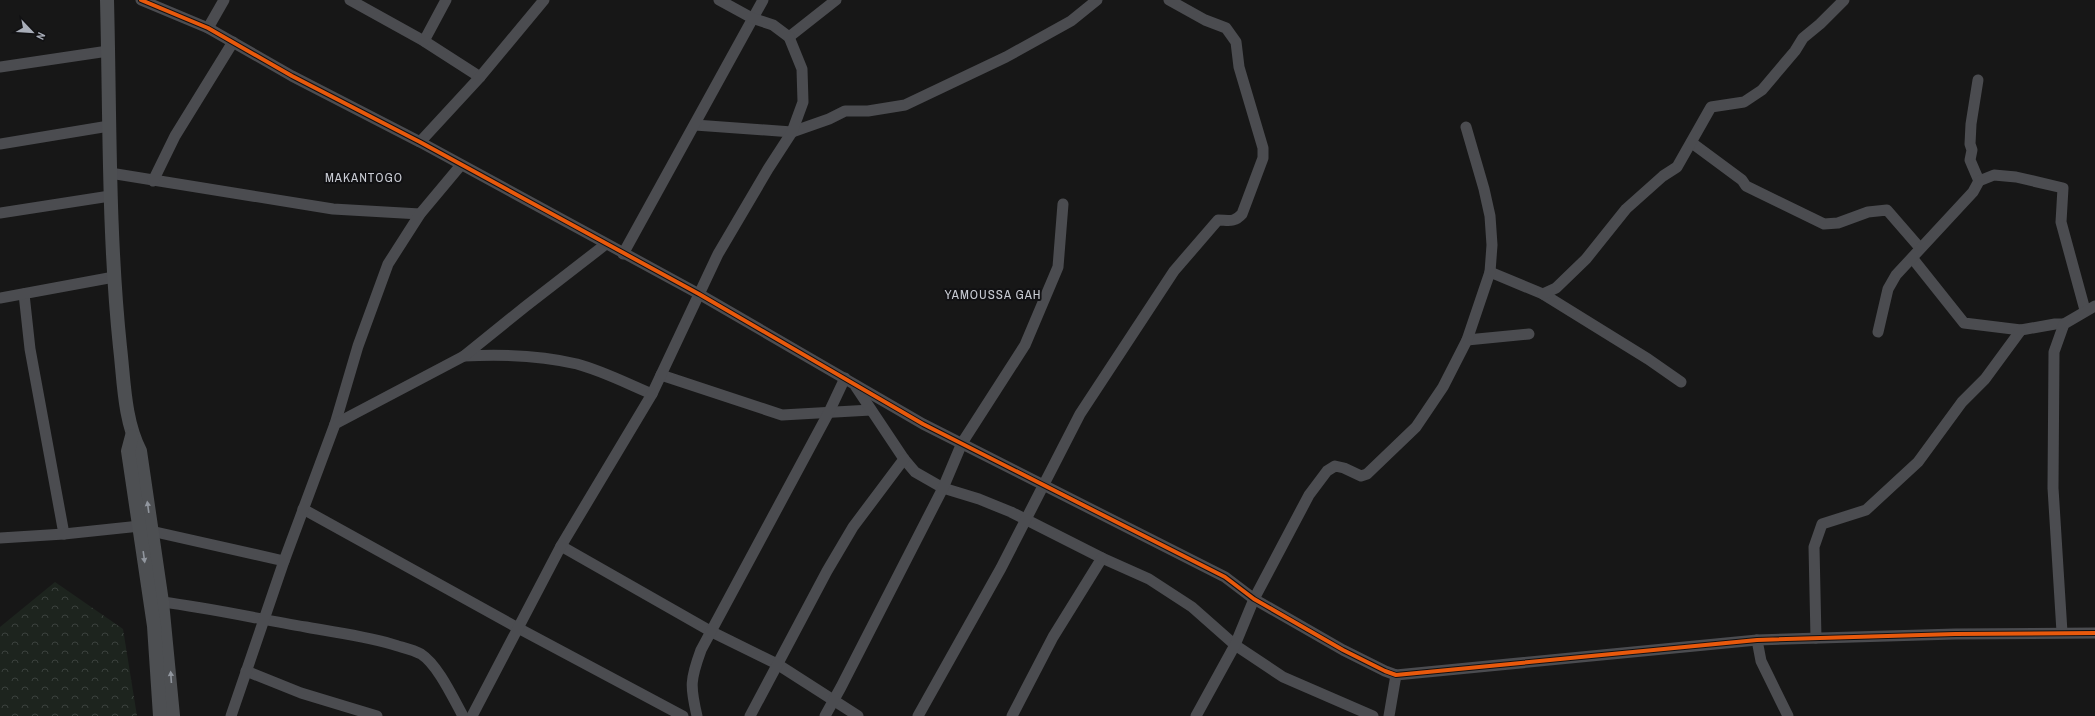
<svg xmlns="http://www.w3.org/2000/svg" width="2095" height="716" font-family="'Archivo Narrow',sans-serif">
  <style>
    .forest { fill: url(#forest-crowns) }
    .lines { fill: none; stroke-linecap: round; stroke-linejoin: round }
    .minor { stroke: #4b4c50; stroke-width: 11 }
    .major { stroke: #4d4f52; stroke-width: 14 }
    .cycleway-casing { stroke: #111113; stroke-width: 6 }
    .cycleway { stroke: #e8590c; stroke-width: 4 }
    .oneway { fill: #91969e }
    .labels { text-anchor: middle; stroke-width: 4; stroke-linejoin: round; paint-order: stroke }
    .quarter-label { font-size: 13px; letter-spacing: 1px; fill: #c9ccd4; stroke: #111113 }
  </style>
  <defs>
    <pattern id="forest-crowns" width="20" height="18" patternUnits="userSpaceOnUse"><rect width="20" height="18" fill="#1d241e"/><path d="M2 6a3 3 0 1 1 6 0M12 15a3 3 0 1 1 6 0" fill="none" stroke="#3b413d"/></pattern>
  </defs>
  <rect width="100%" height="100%" fill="#171717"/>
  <polygon class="forest" points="55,582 123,629 137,716 0,716 0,627"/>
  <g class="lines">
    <g class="minor">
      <polyline points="141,0 208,28 292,76 420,142 699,294 923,424 1225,577 1254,599 1343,650 1385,671 1396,675 1757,640 1955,634 2095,633"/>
      <polyline points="350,0 424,41 480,77"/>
      <polyline points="208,28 224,0"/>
      <polyline points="789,37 836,0"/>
      <polyline points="424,41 446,0"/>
      <polyline points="0,67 108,51"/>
      <polyline points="1978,80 1971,124 1970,144 1972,150 1970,160 1979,181"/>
      <polyline points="695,125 792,132 829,119 845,111 868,111 905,105 1006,57 1071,21 1097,0"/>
      <polyline points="420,142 480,77 544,0"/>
      <polyline points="1692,143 1742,180 1746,186 1824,224 1838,223 1868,212 1887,210 1920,248"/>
      <polyline points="0,144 109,126"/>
      <polyline points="110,173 333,209 420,214"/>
      <polyline points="153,181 175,136 233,42"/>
      <polyline points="0,213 110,196"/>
      <polyline points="623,254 763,0"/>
      <polyline points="1913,259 1964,323 2021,330 2055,324 2064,324"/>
      <polyline points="1490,272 1543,294 1648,359 1681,382"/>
      <polyline points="24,294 30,349 64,534"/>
      <polyline points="1543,294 1556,288 1586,259 1626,209 1663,176 1677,167 1711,107 1744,102 1762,90 1795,51 1803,38 1820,24 1844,0"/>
      <polyline points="0,298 114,277"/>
      <polyline points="1878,332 1888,289 1896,275 1973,192 1979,181 1994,175 2016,177 2063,188 2061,222 2085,310"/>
      <polyline points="1467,340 1529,334"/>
      <path d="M464,356C502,354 540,355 577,364C603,371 628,384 652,394"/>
      <polyline points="661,375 782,415 871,410"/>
      <polyline points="856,387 904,459 915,472 943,488 979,499 1011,512 1102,558 1149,579 1192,607 1235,645 1283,677 1373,716"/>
      <polyline points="335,424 358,346 388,264 420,214 461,165"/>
      <polyline points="303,509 518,628 683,716"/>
      <polyline points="151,531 284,561"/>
      <polyline points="0,538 64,534 140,526"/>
      <polyline points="561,546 712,632 777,664 858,716"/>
      <path d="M162,602C211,608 258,619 306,627C337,633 367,636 398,646C405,648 414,650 421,654C438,665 453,698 463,716"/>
      <polyline points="2062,632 2053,488 2054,352 2064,324 2095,306"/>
      <polyline points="1816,638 1814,547 1822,524 1866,510 1918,462 1962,402 1985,379 2021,330"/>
      <polyline points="1757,640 1761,661 1788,716"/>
      <polyline points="246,671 301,693 377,716"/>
      <polyline points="231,716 284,561 335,424 464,356 526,306 606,244"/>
      <polyline points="472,716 561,546 652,394 718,254 768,169 792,132 803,102 802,69 789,37 773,25 752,18 719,0"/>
      <path d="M697,716C690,686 690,680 701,650L829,412L845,378"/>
      <polyline points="750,716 827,571 853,527 904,459"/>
      <polyline points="825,716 841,687 943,488 962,443 1025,345 1058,267 1063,204"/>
      <path d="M918,716L1001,568L1080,414L1174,271L1218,220C1228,220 1234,223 1242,214L1263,158V148L1239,67L1236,42L1226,28L1205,20L1169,0"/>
      <polyline points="1012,716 1053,637 1102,558"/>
      <polyline points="1196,716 1235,645 1254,599 1309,495 1327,471 1335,466 1344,468 1361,476 1367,474 1416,427 1443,387 1467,340 1490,272 1492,245 1490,216 1484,189 1466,127"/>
      <polyline points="1389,716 1396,675"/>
    </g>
    <g class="major">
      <path d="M107,0C110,116 108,232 120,347C124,381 124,420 140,451L162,602L173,716"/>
      <polyline points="132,436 128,451 154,626 160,716"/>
    </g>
    <g class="cycleway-casing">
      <polyline id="cycleway" points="141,0 208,28 292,76 420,142 699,294 923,424 1225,577 1254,599 1343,650 1385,671 1396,675 1757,640 1955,634 2095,633"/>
    </g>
    <use href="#cycleway" class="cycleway"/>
  </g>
  <defs><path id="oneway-solid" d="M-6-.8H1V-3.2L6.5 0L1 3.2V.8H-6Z"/></defs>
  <g class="oneway">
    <use href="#oneway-solid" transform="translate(148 507) rotate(-98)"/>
    <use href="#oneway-solid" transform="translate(144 557) rotate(82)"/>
    <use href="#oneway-solid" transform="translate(171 677) rotate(-94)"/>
  </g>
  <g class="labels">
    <g class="quarter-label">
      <text x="364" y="182">MAKANTOGO</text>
      <text x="993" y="299">YAMOUSSA GAH</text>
    </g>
  </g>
  <g transform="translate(32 32) rotate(115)" stroke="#111113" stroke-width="3" paint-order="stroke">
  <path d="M0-3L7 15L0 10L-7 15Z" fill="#a8adb8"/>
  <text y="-6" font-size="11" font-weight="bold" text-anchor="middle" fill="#a8adb8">N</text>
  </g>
</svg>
